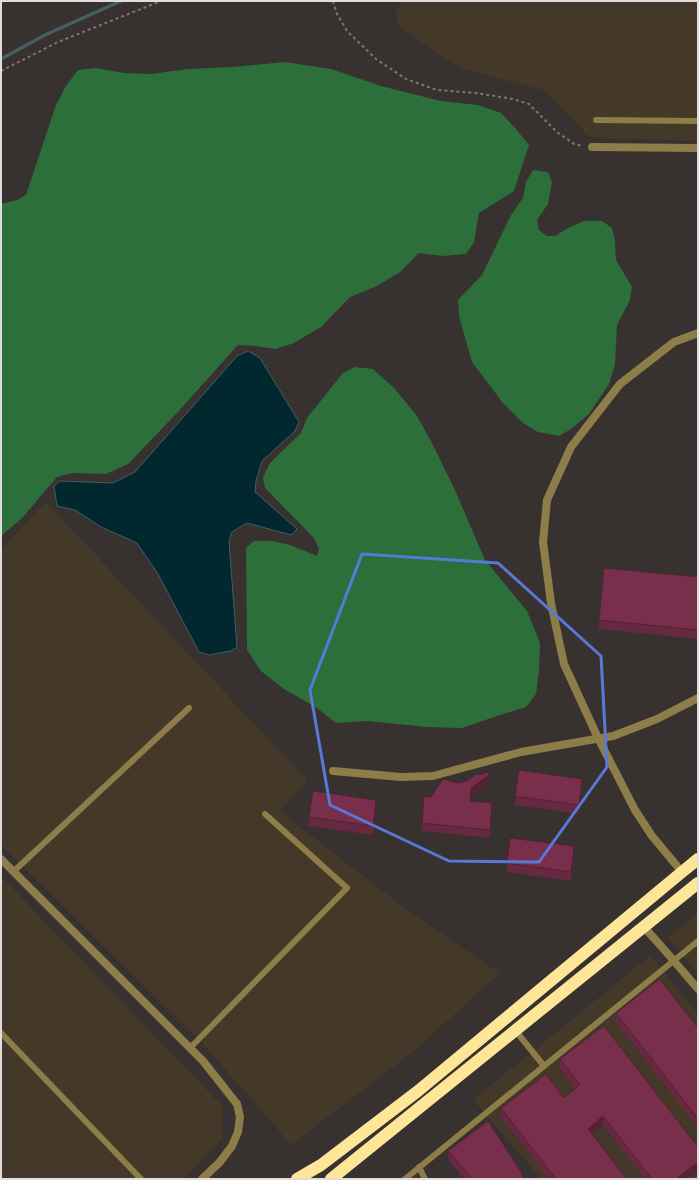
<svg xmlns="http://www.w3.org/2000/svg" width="699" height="1180" font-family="Rubik,sans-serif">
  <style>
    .industrial { fill: #443829 }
    .forest { fill: #2d6f3b }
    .water { fill: #02282f; stroke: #455e63 }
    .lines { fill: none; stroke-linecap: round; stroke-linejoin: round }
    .stream { stroke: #455e63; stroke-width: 3.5 }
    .path { stroke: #7c7775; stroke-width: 2; stroke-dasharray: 3 3; stroke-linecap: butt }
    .service { stroke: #8d7d48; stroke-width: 6 }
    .minor { stroke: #8d7d48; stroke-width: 8 }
    .tertiary { stroke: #8d7d48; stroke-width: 8 }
    .motorway { stroke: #fee699; stroke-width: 12 }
    .wall { fill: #672841 }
    .shaded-wall { fill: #542135 }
    .building { fill: #782f4c; stroke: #542135 }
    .marked { fill: none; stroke: #5879d9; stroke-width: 3; stroke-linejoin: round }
  </style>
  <rect width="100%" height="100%" fill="#37312f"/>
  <g class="industrial">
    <polygon points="401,1 698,1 698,141 595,138 585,134 581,127 544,90 465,70 446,59 397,25 396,12"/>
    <polygon points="46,502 308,781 279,811 414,915 500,973 414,1051 291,1145 207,1048 1,845 1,549"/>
    <polygon points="1,876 223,1107 222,1139 183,1179 1,1179"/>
    <polygon points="698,914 698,974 668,937"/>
    <polygon points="651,955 698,1014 698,1179 541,1179 473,1100"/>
  </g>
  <g class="forest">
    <polygon points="285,62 331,69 381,86 441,101 478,105 501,113 516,129 529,145 514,191 479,213 474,242 466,254 443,256 419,253 400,272 377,286 350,297 321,327 294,343 276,349 256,346 238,345 176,414 128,464 106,474 73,473 57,477 22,518 1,536 1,204 17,200 26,195 56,105 66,86 78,70 96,68 124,73 151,74 188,69 233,67"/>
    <polygon points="533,170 548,172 552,182 548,204 537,220 539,230 547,236 555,236 568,228 584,221 602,221 612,228 615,241 616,260 632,287 630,300 617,325 615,364 609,384 589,414 571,429 559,436 538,432 523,423 503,403 472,362 459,316 458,300 482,275 511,215 523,198 526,182"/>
    <polygon points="355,367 373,369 395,389 417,416 431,441 454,488 485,560 527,611 540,643 539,671 536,694 526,707 497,716 462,728 428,727 367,721 336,723 317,708 284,689 261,671 247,650 246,548 254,541 273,541 290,545 317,556 319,549 314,538 265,488 263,477 270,463 301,433 307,418 343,373"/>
  </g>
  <polygon class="water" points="248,351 260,358 299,422 295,431 262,461 256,481 255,492 297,529 291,535 247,523 232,532 229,541 237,647 231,651 209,655 199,652 158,574 137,543 101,527 75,510 57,506 54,486 60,481 113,483 135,472 237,356"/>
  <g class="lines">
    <polyline class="stream" points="1,59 45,35 121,1"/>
    <g class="path">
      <polyline points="333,1 337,14 347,31 376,59 406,79 437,90 476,93 513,99 529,104 557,132 574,144 583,146"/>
      <polyline points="1,71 58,42 161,1"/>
    </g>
    <g class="service">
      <polyline points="596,120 698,121"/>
      <polyline points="13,872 189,708"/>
      <polyline points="515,1030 544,1066"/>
      <polyline points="1,1033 141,1179"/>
      <polyline points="190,1048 347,888 265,814"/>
      <polyline points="419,1167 425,1179"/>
      <polyline points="405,1179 698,941"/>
    </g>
    <g class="minor">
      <polyline points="592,147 698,148"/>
      <polyline points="333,771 401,777 433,776 521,752 613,736 657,719 698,698"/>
      <polyline points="1,859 203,1061 237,1104 240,1117 238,1132 232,1146 219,1163 202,1179"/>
      <polyline points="682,872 652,836 635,810 598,738 564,664 551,603 543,542 547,500 571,447 620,384 674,342 698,333"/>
    </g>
    <polyline class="tertiary" points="643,926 661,946 698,989"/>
    <g class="motorway">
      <polyline points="297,1179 321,1165 418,1091 682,872 698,859"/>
      <polyline points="331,1179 698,883"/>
    </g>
  </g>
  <g class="wall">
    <polygon points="698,577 698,639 599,629 599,620"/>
    <polygon points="463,782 489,782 471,796 471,801 492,811 490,838 422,831 422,823 431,797 458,783"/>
    <polygon points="582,788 579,814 515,805 515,796"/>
    <polygon points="376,809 373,835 309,826 309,817"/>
    <polygon points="574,855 571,881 507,872 507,863"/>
    <polygon points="616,1013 698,1028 698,1128 616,1022"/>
    <polygon points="560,1059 698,1171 688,1179 645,1179 603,1125 592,1135 627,1179 549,1179 501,1117 501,1108 564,1098 575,1089 560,1068"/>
    <polygon points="448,1151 524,1179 464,1179 448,1160"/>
  </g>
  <g class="shaded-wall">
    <polygon points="489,775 489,782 471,796 470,809 471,788"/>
    <polygon points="582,779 582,788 579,814 579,805"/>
    <polygon points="376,800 376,809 373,835 373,826"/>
    <polygon points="492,803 492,811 490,838 490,830"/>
    <polygon points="574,846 574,855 571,881 571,872"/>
    <polygon points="603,1116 603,1125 588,1138 588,1129"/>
    <polygon points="698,1162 698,1171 688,1179 676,1179"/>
  </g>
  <g class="building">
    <polygon points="604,568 698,577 698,630 599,620"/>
    <polygon points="519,770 582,779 579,805 515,796"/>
    <polygon points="487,772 489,775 471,788 470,801 492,803 490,830 422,823 424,796 431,797 443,779 458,783 463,782 469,780 476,774 480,775"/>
    <polygon points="313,791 376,800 373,826 309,817"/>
    <polygon points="510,838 574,846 571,872 507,863"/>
    <polygon points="660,979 698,1028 698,1119 616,1013"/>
    <polygon points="604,1026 698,1147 698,1162 676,1179 652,1179 603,1116 588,1129 627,1179 556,1179 501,1108 546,1074 564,1098 580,1085 560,1059"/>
    <polygon points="488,1121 520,1170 524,1179 471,1179 469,1175 448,1151"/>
  </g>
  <path class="marked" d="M362,554L498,563L601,656L607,767L539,862L449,861L330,805L310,690Z"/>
  <rect width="699" height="1180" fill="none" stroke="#e1dddc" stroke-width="4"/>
</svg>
